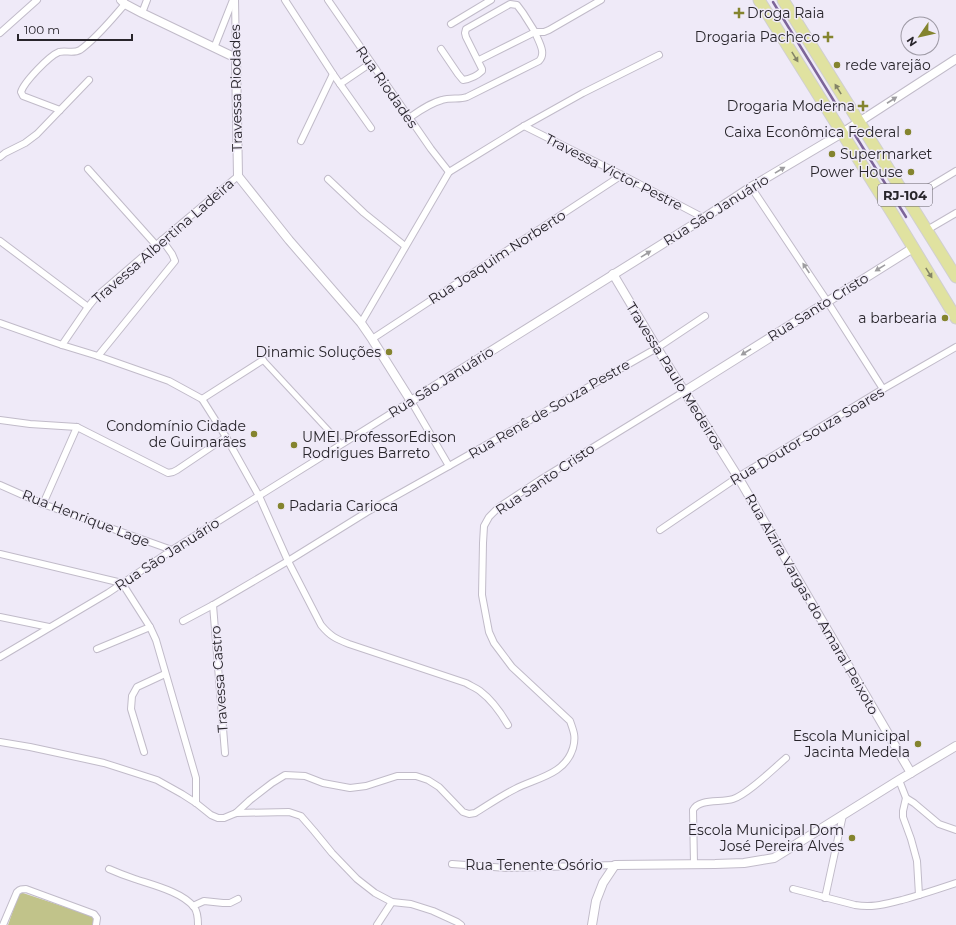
<svg xmlns="http://www.w3.org/2000/svg" width="956" height="925" font-family="Montserrat,sans-serif">
  <style>
    .green { fill: #c1c38a }
    .lines { fill: none; stroke-linecap: round; stroke-linejoin: round }
    .stream { stroke: #7d6599; stroke-width: 2.5 }
    .pedestrian-casing { stroke: #c1bbc9; stroke-width: 7 }
    .minor-casing { stroke: #c1bbc9; stroke-width: 8 }
    .tertiary-casing { stroke: #c1bbc9; stroke-width: 10 }
    .trunk-casing { stroke: #d0cfd0; stroke-width: 13 }
    .pedestrian { stroke: #fff; stroke-width: 5 }
    .minor { stroke: #fff; stroke-width: 6 }
    .tertiary { stroke: #fff; stroke-width: 8 }
    .trunk { stroke: #e0e2a0; stroke-width: 11 }
    .oneway { fill: #848466 }
    .oneway2 { fill: #9e9da0 }
    .poi-dot { fill: #84842e; stroke: #efeaf8; stroke-width: 1.5 }
    .labels { text-anchor: middle; stroke-width: 3; stroke-linejoin: round; paint-order: stroke }
    .shield { fill: #efeaf8; stroke: #646068; stroke-width: 1 }
    .shield-label { font-size: 13px; font-weight: bold; fill: #28252b }
    .poi-label { font-size: 14px; fill: #28252b; stroke: #efeaf8; text-anchor: end }
    .street-label { font-size: 14px; fill: #28252b; stroke: #efeaf8 }
  </style>
  <rect width="100%" height="100%" fill="#efeaf8"/>
  <polygon class="green" points="20,892 95,917 92,925 8,925 14,908"/>
  <g class="lines">
    <g class="stream">
      <polyline points="773,2 837,106"/>
      <polyline points="855,135 906,217"/>
    </g>
    <g class="pedestrian-casing">
      <polyline id="pedestrian" points="263,360 341,444"/>
    </g>
    <g class="minor-casing">
      <g id="minor">
        <polyline points="235,0 236,58"/>
        <polyline points="285,0 333,74 371,128"/>
        <polyline points="328,0 431,149 449,172"/>
        <polyline points="142,13 147,0"/>
        <polyline points="451,24 491,0"/>
        <polyline points="0,33 37,0"/>
        <polyline points="214,48 233,0"/>
        <path d="M441,49L458,74L463,80C470,79 477,76 482,71V69L466,37L465,33L466,29L510,4L517,5L523,13L535,32L479,60"/>
        <polyline points="340,84 371,63"/>
        <path d="M60,110L23,96L21,92C24,82 49,56 59,52C66,50 73,54 80,50C96,39 112,19 125,4"/>
        <path d="M409,118C419,111 430,103 442,100C451,97 459,100 467,97L539,61C547,53 538,41 535,32H544L549,30L601,0"/>
        <polyline points="524,126 622,175 704,218"/>
        <polyline points="301,141 333,74"/>
        <polyline points="0,157 5,153 25,143 37,134 89,80"/>
        <polyline points="88,169 156,245"/>
        <polyline points="328,179 364,213 405,246"/>
        <polyline points="751,187 827,301 883,389"/>
        <polyline points="908,200 956,171"/>
        <polyline points="927,230 956,213"/>
        <polyline points="0,241 88,307"/>
        <path d="M0,323L62,345L98,356L169,381L202,399L226,437L259,496L288,561L321,625C330,636 336,639 349,644L466,683C471,686 476,688 480,691C492,700 501,713 508,725"/>
        <polyline points="361,323 449,172 524,126 583,93 659,55"/>
        <polyline points="372,339 622,175"/>
        <polyline points="62,345 88,307 97,296 162,240 238,176"/>
        <polyline points="98,356 175,261 172,254 162,240"/>
        <polyline points="202,399 263,360"/>
        <polyline points="0,420 30,424 77,427 168,473 173,472 177,470 226,437"/>
        <polyline points="0,485 43,504 172,550"/>
        <polyline points="43,504 77,427"/>
        <polyline points="660,530 738,477 883,389 956,347"/>
        <polyline points="0,554 122,583 150,627 156,640 196,778 196,803"/>
        <polyline points="213,605 225,753"/>
        <polyline points="0,617 49,627"/>
        <polyline points="183,621 213,605 288,561 367,512 449,466 657,348 705,316"/>
        <polyline points="97,649 150,627"/>
        <polyline points="0,657 108,593 172,550 411,401 449,466"/>
        <polyline points="0,742 30,747 104,763 157,780 182,794 196,803 211,815 218,818 224,818 236,813 289,812 301,816 314,831 332,853 357,879 375,893 392,902 411,904 433,911 457,922 461,925"/>
        <polyline points="144,752 131,709 132,696 137,687 165,674"/>
        <polyline points="899,780 906,798 914,803 933,819 939,824 956,830"/>
        <polyline points="906,798 903,811 903,817 911,839 917,861 919,895"/>
        <path d="M236,813L250,800L272,783L285,775L305,776L323,783L350,788L366,786L397,776H416L428,780L439,787L463,812L469,814L475,813C488,805 501,796 515,789C536,778 565,775 573,748C576,737 574,732 570,721L512,667L494,643L489,632L482,595L483,543L484,526L489,517L499,507L540,480L685,391"/>
        <polyline points="452,864 507,868 615,865"/>
        <path d="M694,864L693,810C699,798 721,803 733,799C748,794 773,769 786,758"/>
        <path d="M109,869C118,873 126,876 135,879C153,885 182,892 194,907C198,912 198,919 198,925"/>
        <path d="M793,889L855,905C873,908 885,904 902,900C920,895 938,889 956,883"/>
        <polyline points="825,898 843,815"/>
        <polyline points="193,906 204,901 223,903 230,903 238,899"/>
        <path d="M3,925L17,892C20,889 22,889 26,889L94,914L97,918L96,925"/>
        <polyline points="377,925 392,902"/>
      </g>
    </g>
    <g class="tertiary-casing">
      <g id="tertiary">
        <polyline points="121,0 125,4 142,13 236,58 238,176 289,240 361,323 372,339 411,401 704,218 751,187 842,133 956,59"/>
        <polyline points="613,274 657,348 738,477 911,773"/>
        <polyline points="685,391 913,248"/>
        <polyline points="592,925 596,901 603,883 615,865 715,864 744,863 774,858 899,780 956,746"/>
      </g>
    </g>
    <g class="trunk-casing">
      <g id="trunk">
        <polyline points="759,0 894,216 956,318"/>
        <polyline points="783,0 956,277"/>
      </g>
    </g>
    <use href="#pedestrian" class="pedestrian"/>
    <use href="#minor" class="minor"/>
    <use href="#tertiary" class="tertiary"/>
    <use href="#trunk" class="trunk"/>
  </g>
  <defs><path id="oneway-solid" d="M-6-.8H1V-3.2L6.5 0L1 3.2V.8H-6Z"/></defs>
  <g class="oneway">
    <use href="#oneway-solid" transform="translate(795 57) rotate(58)"/>
    <use href="#oneway-solid" transform="translate(838 89) rotate(-122)"/>
    <use href="#oneway-solid" transform="translate(929 273) rotate(58)"/>
  </g>
  <g class="oneway2">
    <use href="#oneway-solid" transform="translate(892 100) rotate(-33)"/>
    <use href="#oneway-solid" transform="translate(780 170) rotate(-31)"/>
    <use href="#oneway-solid" transform="translate(646 254) rotate(-32)"/>
    <use href="#oneway-solid" transform="translate(806 268) rotate(-124)"/>
    <use href="#oneway-solid" transform="translate(880 268) rotate(148)"/>
    <use href="#oneway-solid" transform="translate(746 352) rotate(148)"/>
  </g>
  <g class="poi-dot">
    <path d="M737 7h4v4h4v4h-4v4h-4v-4h-4v-4h4z"/>
    <path d="M826 31h4v4h4v4h-4v4h-4v-4h-4v-4h4z"/>
    <circle cx="837" cy="65" r="4"/>
    <path d="M861 100h4v4h4v4h-4v4h-4v-4h-4v-4h4z"/>
    <circle cx="908" cy="132" r="4"/>
    <circle cx="832" cy="154" r="4"/>
    <circle cx="911" cy="172" r="4"/>
    <circle cx="945" cy="318" r="4"/>
    <circle cx="389" cy="352" r="4"/>
    <circle cx="254" cy="434" r="4"/>
    <circle cx="294" cy="445" r="4"/>
    <circle cx="281" cy="506" r="4"/>
    <circle cx="918" cy="744" r="4"/>
    <circle cx="852" cy="838" r="4"/>
  </g>
  <g class="labels">
    <rect class="shield" x="878" y="184" width="54" height="22" rx="3"/>
    <g class="shield-label">
      <text x="905" y="200">RJ-104</text>
    </g>
    <g class="poi-label">
      <text x="747" y="18" text-anchor="start">Droga Raia</text>
      <text x="820" y="42">Drogaria Pacheco</text>
      <text x="845" y="70" text-anchor="start">rede varejão</text>
      <text x="855" y="111">Drogaria Moderna</text>
      <text x="900" y="137">Caixa Econômica Federal</text>
      <text x="840" y="159" text-anchor="start">Supermarket</text>
      <text x="903" y="177">Power House</text>
      <text x="937" y="323">a barbearia</text>
      <text x="381" y="357">Dinamic Soluções</text>
      <text x="246" y="431">Condomínio Cidade<tspan x="246" dy="16">de Guimarães</tspan></text>
      <text x="302" y="442" text-anchor="start">UMEI ProfessorEdison<tspan x="302" dy="16">Rodrigues Barreto</tspan></text>
      <text x="289" y="511" text-anchor="start">Padaria Carioca</text>
      <text x="910" y="741">Escola Municipal<tspan x="910" dy="16">Jacinta Medela</tspan></text>
      <text x="844" y="835">Escola Municipal Dom<tspan x="844" dy="16">José Pereira Alves</tspan></text>
    </g>
    <g class="street-label">
      <text transform="translate(387 87) rotate(55)" y="5">Rua Riodades</text>
      <text transform="translate(236 88) rotate(-91)" y="5">Travessa Riodades</text>
      <text transform="translate(614 172) rotate(27)" y="5">Travessa Victor Pestre</text>
      <text transform="translate(716 210) rotate(-32)" y="5">Rua São Januário</text>
      <text transform="translate(163 241) rotate(-41)" y="5">Travessa Albertina Ladeira</text>
      <text transform="translate(497 257) rotate(-33)" y="5">Rua Joaquim Norberto</text>
      <text transform="translate(818 307) rotate(-32)" y="5">Rua Santo Cristo</text>
      <text transform="translate(675 376) rotate(58)" y="5">Travessa Paulo Medeiros</text>
      <text transform="translate(441 382) rotate(-32)" y="5">Rua São Januário</text>
      <text transform="translate(549 409) rotate(-30)" y="5">Rua Renê de Souza Pestre</text>
      <text transform="translate(807 436) rotate(-31)" y="5">Rua Doutor Souza Soares</text>
      <text transform="translate(545 479) rotate(-34)" y="5">Rua Santo Cristo</text>
      <text transform="translate(86 518) rotate(21)" y="5">Rua Henrique Lage</text>
      <text transform="translate(167 554) rotate(-33)" y="5">Rua São Januário</text>
      <text transform="translate(812 604) rotate(60)" y="5">Rua Alzira Vargas do Amaral Peixoto</text>
      <text transform="translate(219 679) rotate(-94)" y="5">Travessa Castro</text>
      <text x="534" y="870">Rua Tenente Osório</text>
    </g>
  </g>
  <g transform="translate(920 36) rotate(236)"><circle r="19" fill="#efeaf8" stroke="#9f9ba6"/>
  <path d="M0-3L7 15L0 10L-7 15Z" fill="#84842e"/>
  <text y="-6" font-size="11" font-weight="bold" text-anchor="middle" fill="#28252b">N</text>
  </g>
  <path d="M18 34v6h114v-6" fill="none" stroke="#28252b" stroke-width="2"/>
  <text x="24" y="34" font-size="12" fill="#28252b" stroke="#efeaf8" stroke-width="3" paint-order="stroke">100 m</text>
</svg>
